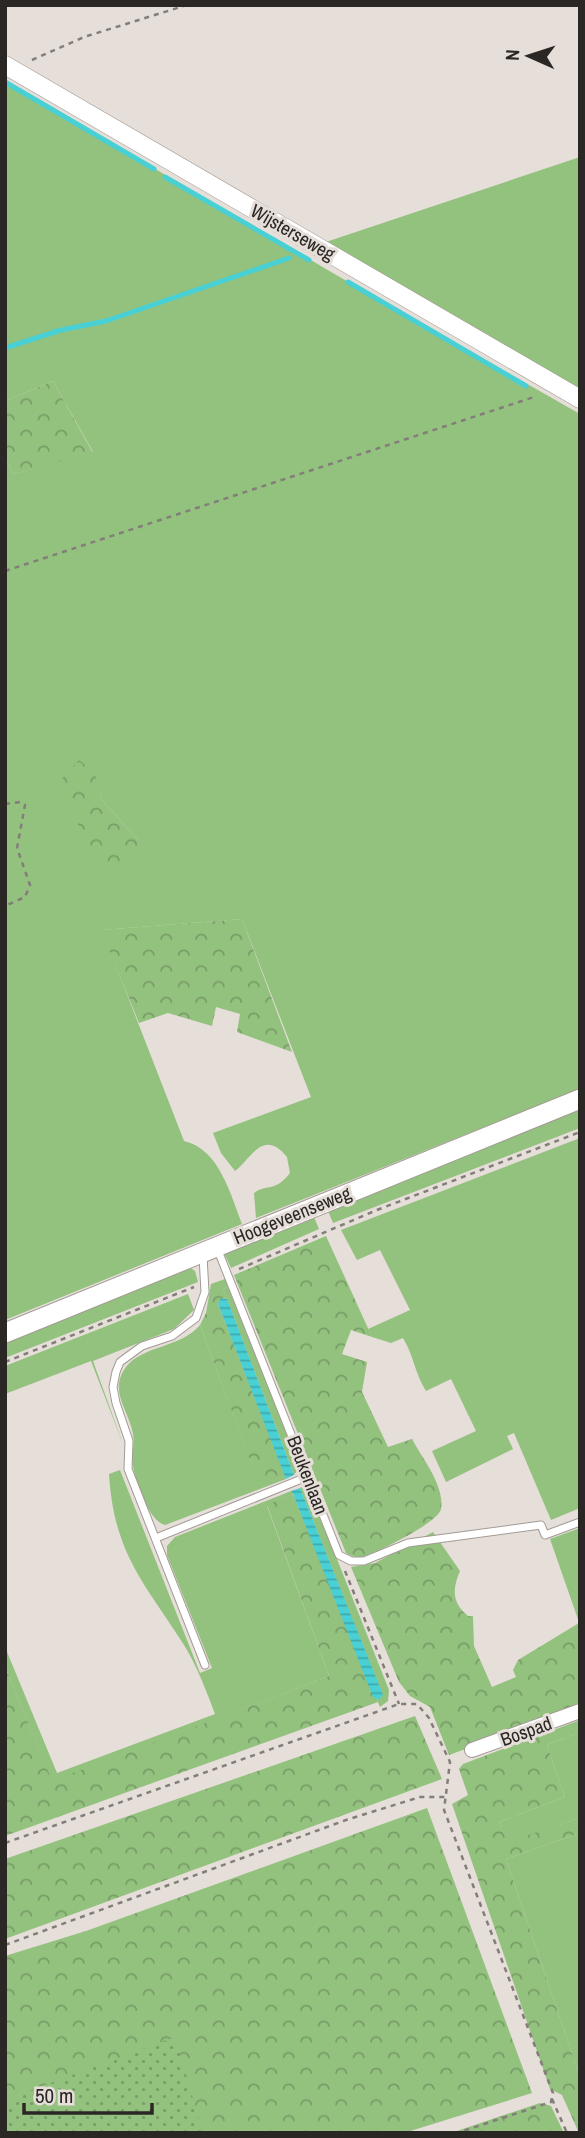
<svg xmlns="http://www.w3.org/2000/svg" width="585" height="2138" font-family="'Archivo Narrow',sans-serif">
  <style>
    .grass { fill: #93c17e; fill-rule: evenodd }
    .forest { fill: url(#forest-crowns) }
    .park { fill: url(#park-dots) }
    .water { fill: url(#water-rules) }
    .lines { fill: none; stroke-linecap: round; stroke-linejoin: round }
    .stream { stroke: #49d0d5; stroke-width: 5 }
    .service-casing { stroke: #a39b95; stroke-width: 9 }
    .minor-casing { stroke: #a39b95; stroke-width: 16 }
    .tertiary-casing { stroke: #a39b95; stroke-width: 19 }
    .secondary-casing { stroke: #a39b95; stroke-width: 21 }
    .path { stroke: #837e7a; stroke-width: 2.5; stroke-dasharray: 5 5; stroke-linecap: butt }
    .service { stroke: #fff; stroke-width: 7 }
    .minor { stroke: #fff; stroke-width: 14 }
    .tertiary { stroke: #fff; stroke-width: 18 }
    .secondary { stroke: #fff; stroke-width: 19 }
    .labels { text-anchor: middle; stroke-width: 6; stroke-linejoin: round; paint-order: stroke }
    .street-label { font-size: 19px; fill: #2a2725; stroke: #e6ded8 }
  </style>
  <defs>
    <pattern id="forest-crowns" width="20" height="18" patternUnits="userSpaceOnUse" patternTransform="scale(1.75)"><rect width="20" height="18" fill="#93c17e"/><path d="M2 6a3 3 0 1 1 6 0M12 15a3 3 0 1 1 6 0" fill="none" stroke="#789d67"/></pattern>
    <pattern id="park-dots" width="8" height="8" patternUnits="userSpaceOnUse" patternTransform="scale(1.75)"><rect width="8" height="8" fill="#93c17e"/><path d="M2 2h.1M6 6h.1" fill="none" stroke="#789d67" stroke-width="1.8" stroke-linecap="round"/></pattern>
    <pattern id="water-rules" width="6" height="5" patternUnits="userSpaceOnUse" patternTransform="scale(1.75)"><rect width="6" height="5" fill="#49d0d5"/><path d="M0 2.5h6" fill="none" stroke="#3da9ad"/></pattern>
  </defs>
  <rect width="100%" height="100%" fill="#e6ded8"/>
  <g class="grass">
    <path d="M5,81L338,276L580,414V1089L256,1218L254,1193C268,1183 274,1193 290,1173L287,1157C263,1127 250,1160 235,1171L221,1153L213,1133L311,1097L242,919L102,930L184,1141C219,1149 230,1193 242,1224L5,1320V456L13,474L93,452L53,381L5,401ZM94,773L102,800L138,840L78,836V815Z"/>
    <polygon points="580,157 580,391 323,243"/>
    <polygon points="580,1107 580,1128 333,1223 328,1211"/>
    <path d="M580,1138V1508L551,1520L514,1433L507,1436L513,1449L446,1482L432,1451L476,1431L451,1379L426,1391C415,1374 414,1356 403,1338L391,1343L372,1337L368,1329L410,1310L380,1250L357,1260L341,1230Z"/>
    <polygon points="314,1217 319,1229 231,1268 224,1253"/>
    <polygon points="189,1267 195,1271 198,1282 5,1358 5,1342"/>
    <polygon points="228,1287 300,1467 294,1475 223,1289"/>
    <polygon points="188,1294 194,1310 174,1329 93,1361 123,1444 91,1361 5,1394 5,1366"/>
    <path d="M200,1325L259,1483L286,1477V1479L165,1525C148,1520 136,1483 133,1466C131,1456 135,1445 133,1434C129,1410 108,1391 126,1367C143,1345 181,1348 200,1325Z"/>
    <path d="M120,1470L200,1673L212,1668L167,1555V1546L175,1537L291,1491L293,1494L267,1506L329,1676L52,1782L5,1666V1647L57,1773L215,1714C206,1690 197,1666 184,1645C144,1582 114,1554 109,1474Z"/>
    <polygon points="304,1486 308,1486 389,1690 388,1701 380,1707 377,1700 382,1694 300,1488"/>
    <polygon points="580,1528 580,1625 550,1539"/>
    <polygon points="580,1732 580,1818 507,1843 499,1822 565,1797 547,1745"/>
    <polygon points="580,1833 580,2077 506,1859"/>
  </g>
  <g class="forest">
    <polygon points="53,381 93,453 13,474 5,456 5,401"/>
    <polygon points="79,760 95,773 102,800 138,840 133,863 111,864 89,852 78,836 78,815 56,785"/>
    <polygon points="242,919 292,1052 237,1032 240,1014 216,1007 212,1026 168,1013 139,1023 101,930"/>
    <path d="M326,1236L372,1337L351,1330L342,1354L367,1362L362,1392L388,1447L412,1439C422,1458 445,1486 441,1509C438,1523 376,1553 362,1557C356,1558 351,1556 346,1553L234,1275Z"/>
    <polygon points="225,1279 228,1287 223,1289 227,1299 223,1298 218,1304 286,1477 259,1484 200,1325 206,1313 211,1284"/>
    <polygon points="293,1494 378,1702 5,1836 5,1666 52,1781 329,1676 267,1505"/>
    <path d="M433,1532L460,1571C452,1589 452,1603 468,1616H473L474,1646L492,1687L516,1677L513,1670L518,1660L579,1623L580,1707L449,1755L430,1707L410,1696L399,1682L351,1567L375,1563Z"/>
    <polygon points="415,1716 442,1779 5,1939 5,1859"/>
    <polygon points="580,1720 580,1732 547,1745 565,1797 499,1822 507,1842 580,1818 580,1833 506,1859 580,2077 579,2133 562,2095 550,2089 452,1804 468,1795 459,1769 463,1764"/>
    <polygon points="427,1808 532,2093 404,2133 5,2133 5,1956 86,1931"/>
    <polygon points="540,2103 551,2106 564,2133 451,2133"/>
  </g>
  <polygon class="park" points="175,2037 203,2133 5,2133 5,2100"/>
  <g class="water">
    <polygon points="221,1298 227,1299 294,1475 286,1479 218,1304"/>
    <polygon points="300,1488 383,1695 379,1700 373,1697 293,1494 291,1491"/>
  </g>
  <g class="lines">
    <g class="stream">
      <polyline points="5,82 154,169"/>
      <polyline points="165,177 309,260"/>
      <polyline points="348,282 526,386"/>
      <polyline points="5,348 61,330 106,321 289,258"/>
    </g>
    <g class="service-casing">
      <g id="service">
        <polyline points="217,1248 339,1555 351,1561 364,1561 408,1543 541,1525 545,1535 580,1522"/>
        <polyline points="203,1256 205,1292 196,1318 172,1336 142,1346 120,1362 116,1372 113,1387 116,1403 129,1441 128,1469 205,1665"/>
        <polyline points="156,1538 309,1476"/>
      </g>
    </g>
    <g class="minor-casing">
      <polyline id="minor" points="472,1750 580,1711"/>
    </g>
    <g class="tertiary-casing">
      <polyline id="tertiary" points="5,65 580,399"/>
    </g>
    <g class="secondary-casing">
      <polyline id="secondary" points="5,1333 580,1099"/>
    </g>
    <g class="path">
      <polyline points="32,60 84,37 187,5"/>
      <polyline points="5,571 537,396"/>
      <polyline points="5,804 20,802 25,805 17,848 30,885 25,897 5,906"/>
      <polyline points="239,1269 377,1210 580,1132"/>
      <polyline points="5,1362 194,1287"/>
      <polyline points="345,1571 399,1704"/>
      <polyline points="5,1843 399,1704 417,1704 429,1718 450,1762 444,1810 553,2093 551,2102 457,2133"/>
      <polyline points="5,1945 346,1820 420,1797 445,1797"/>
      <polyline points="552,2099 567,2133"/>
    </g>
    <use href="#service" class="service"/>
    <use href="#minor" class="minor"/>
    <use href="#tertiary" class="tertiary"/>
    <use href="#secondary" class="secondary"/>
  </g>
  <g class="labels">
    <g class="street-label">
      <text transform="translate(293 232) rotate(30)" y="7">Wijsterseweg</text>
      <text transform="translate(292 1215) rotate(-22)" y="7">Hoogeveenseweg</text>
      <text transform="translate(308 1475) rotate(69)" y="7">Beukenlaan</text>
      <text transform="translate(526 1731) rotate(-20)" y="7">Bospad</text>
    </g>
  </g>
  <rect width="585" height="2138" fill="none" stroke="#2a2725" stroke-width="14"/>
  <g transform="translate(529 56) rotate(273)" stroke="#e6ded8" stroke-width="5" paint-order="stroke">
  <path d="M0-5L12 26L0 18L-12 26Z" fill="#2a2725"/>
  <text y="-10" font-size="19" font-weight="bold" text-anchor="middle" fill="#2a2725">N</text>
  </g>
  <path d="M24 2103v10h128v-10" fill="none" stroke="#2a2725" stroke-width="3.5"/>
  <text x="35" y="2103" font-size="21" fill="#2a2725" stroke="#e6ded8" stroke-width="5" paint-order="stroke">50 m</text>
</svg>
